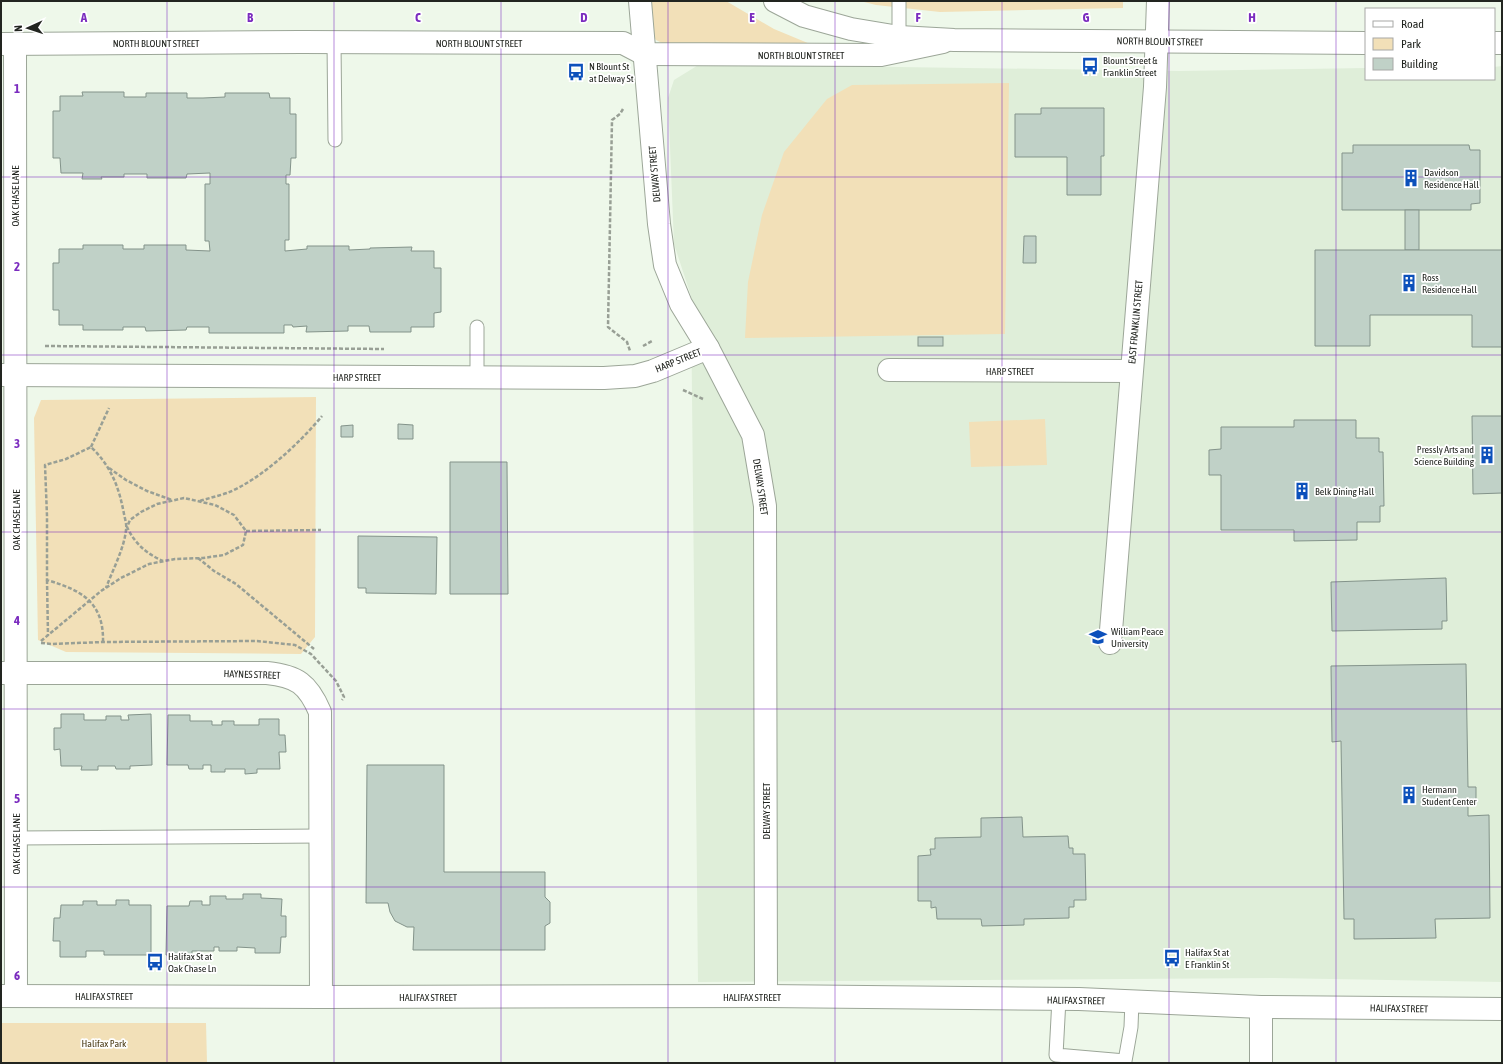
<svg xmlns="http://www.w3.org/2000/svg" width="1503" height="1064" font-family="'Asap Condensed',sans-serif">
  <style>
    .built { fill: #dfeed9 }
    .green { fill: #f2e0b8 }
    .building { fill: #c0d1c7; stroke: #83938a }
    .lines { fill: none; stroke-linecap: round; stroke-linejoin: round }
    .service-casing { stroke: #9ca698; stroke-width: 15 }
    .minor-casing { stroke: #9ca698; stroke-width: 24 }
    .secondary-casing { stroke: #9ca698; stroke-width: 24 }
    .path { stroke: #989f95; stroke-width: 2.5; stroke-dasharray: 4 2; stroke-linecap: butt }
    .service { stroke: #fff; stroke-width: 13 }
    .minor { stroke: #fff; stroke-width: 22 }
    .secondary { stroke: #fff; stroke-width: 22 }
    .grid { fill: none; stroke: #7b2cbf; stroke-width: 1; stroke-opacity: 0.55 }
    .labels { text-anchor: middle; stroke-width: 3.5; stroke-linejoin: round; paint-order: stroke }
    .street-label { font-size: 10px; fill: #222520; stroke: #fff }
    .poi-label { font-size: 10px; fill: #222520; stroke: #fff; text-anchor: start }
    .park-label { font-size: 10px; fill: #493913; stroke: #fff }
    .grid-label { font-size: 13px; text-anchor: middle; font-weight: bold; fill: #7b2cbf; stroke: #fff; stroke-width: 3.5; stroke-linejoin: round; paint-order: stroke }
  </style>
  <rect width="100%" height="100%" fill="#eef8ea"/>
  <polygon class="built" points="700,64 1180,71 1366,68 1366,79 1494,79 1494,67 1502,66 1502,982 1274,978 698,982 691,296 674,244 668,98 674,80"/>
  <g class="green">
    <polygon points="645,1 726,1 774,29 815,46 670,47 656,40 646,26"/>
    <polygon points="860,1 1123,1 1123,8 940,12 876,5"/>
    <polygon points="1009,83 1005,334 745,338 748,282 762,215 784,152 827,99 852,85"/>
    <polygon points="316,397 315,637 301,654 66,652 38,640 34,418 41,400"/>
    <polygon points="1045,419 1047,465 971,467 969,422"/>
    <polygon points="1,1023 206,1023 207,1063 1,1063"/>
  </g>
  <g class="building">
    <polygon points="82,92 124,92 124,97 146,97 146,93 187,93 187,98 203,98 225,97 225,93 269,93 270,98 290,98 290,114 296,114 296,158 291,158 290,175 286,175 286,184 289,184 289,240 285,240 285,251 307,249 307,246 349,246 349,250 370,249 370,248 412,247 411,251 434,251 434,268 441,268 441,312 434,313 434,327 411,327 411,332 370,332 369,326 348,326 348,331 306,332 307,326 293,327 292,325 284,325 284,333 209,333 209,327 187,327 186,330 146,331 145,327 123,327 123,330 83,330 83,325 59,325 59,310 53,310 53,263 59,263 59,249 83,249 83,245 123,245 123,249 144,249 144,245 186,245 186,250 210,251 209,241 205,241 205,184 210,184 210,173 187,174 186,178 147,178 147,174 124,174 124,177 101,177 102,179 82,179 83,173 61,173 60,158 53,158 53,111 60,111 60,96 83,96"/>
    <polygon points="1041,108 1104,108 1104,156 1101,156 1101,195 1067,195 1067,157 1015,157 1015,114 1041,114"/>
    <polygon points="1353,145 1469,145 1470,150 1480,150 1480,203 1471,204 1471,210 1342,210 1342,153 1353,153"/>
    <rect x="1405" y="210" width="14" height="40"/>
    <polygon points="1024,236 1036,236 1036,263 1023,263"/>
    <polygon points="1315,250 1502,250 1502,347 1472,347 1472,315 1370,315 1370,346 1315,346"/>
    <rect x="918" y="337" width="25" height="9"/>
    <polygon points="1472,416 1502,416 1502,493 1473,494"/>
    <polygon points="1294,420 1356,420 1356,438 1379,438 1379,452 1383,452 1384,506 1380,506 1380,522 1357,522 1357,540 1294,541 1294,530 1221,530 1221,475 1209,475 1209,450 1221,449 1221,427 1294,427"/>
    <polygon points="398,424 413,425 413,439 398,439"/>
    <polygon points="353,425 353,437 341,437 341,426"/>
    <polygon points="450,462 507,462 508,594 450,594"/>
    <polygon points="358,536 437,537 436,594 366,593 366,588 358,588"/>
    <polygon points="1446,578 1447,621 1442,621 1442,629 1332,631 1331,582"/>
    <polygon points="1466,664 1468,787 1476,787 1476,804 1468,805 1468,816 1489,815 1490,918 1435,919 1436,938 1354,939 1354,919 1344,919 1341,741 1332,742 1331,666"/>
    <polygon points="61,714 84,714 84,720 106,720 106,716 121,716 121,720 129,720 128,715 151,714 152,765 130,766 130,769 116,769 115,766 98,766 98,770 81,770 82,766 61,766 60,749 54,750 54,728 61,728"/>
    <polygon points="168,715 190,715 190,721 212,721 212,725 222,725 222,721 234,721 234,725 259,725 259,719 279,719 279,735 285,735 286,752 279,752 280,769 257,769 257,773 245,774 245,769 225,769 225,772 211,772 211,765 203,765 203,769 189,769 188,765 167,765"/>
    <polygon points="367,765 444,765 444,872 545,872 545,897 550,902 550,923 545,926 545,950 413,950 414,927 407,927 395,921 390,912 388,903 366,903"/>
    <polygon points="1022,817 1023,837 1068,836 1069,848 1073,848 1073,854 1085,854 1086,900 1074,900 1074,907 1069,907 1069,918 1024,919 1024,925 982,926 981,919 937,919 936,907 931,908 931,901 918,901 918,856 931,855 930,849 935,849 935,838 981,837 981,818"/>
    <polygon points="243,894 261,894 261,898 282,899 281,916 286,916 286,937 281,937 280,953 255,953 255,948 237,947 237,951 219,951 219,947 214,947 214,951 192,951 192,955 166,955 167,906 189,906 190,901 202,901 202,905 210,905 210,896 226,896 226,899 243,899"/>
    <polygon points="116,900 129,900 129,905 151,905 151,955 104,955 104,951 86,951 86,957 60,957 60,941 53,941 54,918 60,918 61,905 83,905 83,901 97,901 97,905 116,905"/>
  </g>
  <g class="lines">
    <g class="service-casing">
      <g id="service">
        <polyline points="899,1 899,42"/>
        <polyline points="334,42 335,140"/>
        <polyline points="477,377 477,327"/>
        <polyline points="16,838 321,836"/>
        <polyline points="1059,999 1056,1055 1125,1061 1131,1027 1132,1001"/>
      </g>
    </g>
    <g class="minor-casing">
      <g id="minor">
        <polyline points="640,1 659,224 665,265 681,304 708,348 753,435 765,506 766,996"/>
        <polyline points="1,44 301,42 623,43 644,54 881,55 943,42"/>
        <polyline points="15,44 16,996"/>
        <polyline points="889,370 1131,371"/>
        <polyline points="1,375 604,378 635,376 653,371 708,348"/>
        <polyline points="1110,643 1155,87 1158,1"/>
        <path d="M1,673H267C297,676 308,684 320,712L321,997"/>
        <polyline points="1,996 321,997 766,996 1079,999 1261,1007 1502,1009"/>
        <polyline points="1261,1007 1261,1063"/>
      </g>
    </g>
    <g class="secondary-casing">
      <g id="secondary">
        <polyline points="775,1 804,16 851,29 899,37 954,40 1366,43"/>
        <polyline points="1494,43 1502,43"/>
      </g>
    </g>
    <g class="path">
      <polyline points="623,109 620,114 612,120 608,327 627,342 630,351"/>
      <polyline points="45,346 384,349"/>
      <polyline points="643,346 652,341"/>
      <polyline points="683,390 703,399"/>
      <polyline points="91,447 109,408"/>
      <polyline points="109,468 126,480 147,491 172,500"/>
      <path d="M200,501C209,498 218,496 227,493C260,480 299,444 322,416"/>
      <polyline points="246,531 321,530"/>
      <polyline points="198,558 214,571 236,584 314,649"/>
      <polyline points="47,580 48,635"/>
      <path d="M41,641L101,591L121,578L149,564L175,559L203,558L224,555L243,545L246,531L234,515L215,505L184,498L157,504L141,512L130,520L127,527C135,544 147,554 163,561"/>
      <path d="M103,642C104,602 81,590 47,580V516L45,465L66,459L91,447C111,466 119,487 124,514C125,519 127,525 126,530C124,549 113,569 106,588"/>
      <polyline points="41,643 52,644 103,642 257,641 295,645 311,654 336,681 344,697 342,700"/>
    </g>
    <use href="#service" class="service"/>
    <use href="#minor" class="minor"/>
    <use href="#secondary" class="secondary"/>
  </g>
  <path class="grid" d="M167,1V1063M334,1V1063M501,1V1063M668,1V1063M835,1V1063M1002,1V1063M1169,1V1063M1336,1V1063M1,177H1502M1,355H1502M1,532H1502M1,709H1502M1,887H1502"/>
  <defs>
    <g id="bus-bare" transform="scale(1.38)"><path d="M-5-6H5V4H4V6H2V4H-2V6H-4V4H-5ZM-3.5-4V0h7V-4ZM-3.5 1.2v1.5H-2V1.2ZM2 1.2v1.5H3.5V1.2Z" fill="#0c50bb" stroke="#fff" stroke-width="2.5" paint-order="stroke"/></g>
    <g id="building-bare" transform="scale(1.38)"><path d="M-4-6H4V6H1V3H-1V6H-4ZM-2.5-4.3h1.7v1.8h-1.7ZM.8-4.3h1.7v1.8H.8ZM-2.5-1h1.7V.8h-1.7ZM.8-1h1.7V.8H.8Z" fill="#0c50bb" stroke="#fff" stroke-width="2.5" paint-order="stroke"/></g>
    <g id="university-bare" transform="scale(1.38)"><path d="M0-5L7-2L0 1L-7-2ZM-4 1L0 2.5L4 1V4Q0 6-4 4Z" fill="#0c50bb" stroke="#fff" stroke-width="2.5" paint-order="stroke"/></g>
  </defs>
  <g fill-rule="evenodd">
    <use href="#bus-bare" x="1090" y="66"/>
    <use href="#bus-bare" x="576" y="72"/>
    <use href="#building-bare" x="1411" y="178"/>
    <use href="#building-bare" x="1409" y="283"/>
    <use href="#building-bare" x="1487" y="455"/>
    <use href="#building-bare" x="1302" y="491"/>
    <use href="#university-bare" x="1098" y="637"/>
    <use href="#building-bare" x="1409" y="795"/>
    <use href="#bus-bare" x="1172" y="958"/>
    <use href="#bus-bare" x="155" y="962"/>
  </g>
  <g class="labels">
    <g class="street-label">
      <text transform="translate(1160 41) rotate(1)" y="4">NORTH BLOUNT STREET</text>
      <text x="156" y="47">NORTH BLOUNT STREET</text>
      <text x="479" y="47">NORTH BLOUNT STREET</text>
      <text x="801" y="59">NORTH BLOUNT STREET</text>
      <text transform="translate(654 174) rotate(-95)" y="4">DELWAY STREET</text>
      <text transform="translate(15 196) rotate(-90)" y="4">OAK CHASE LANE</text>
      <text transform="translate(1135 322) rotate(-85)" y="4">EAST FRANKLIN STREET</text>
      <text transform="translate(678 360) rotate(-22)" y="4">HARP STREET</text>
      <text x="1010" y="375">HARP STREET</text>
      <text x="357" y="381">HARP STREET</text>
      <text transform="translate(761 487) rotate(82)" y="4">DELWAY STREET</text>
      <text transform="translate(16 520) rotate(-90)" y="4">OAK CHASE LANE</text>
      <text transform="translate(252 674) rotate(2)" y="4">HAYNES STREET</text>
      <text transform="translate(766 811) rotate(-90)" y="4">DELWAY STREET</text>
      <text transform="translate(16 844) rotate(-90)" y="4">OAK CHASE LANE</text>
      <text x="104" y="1000">HALIFAX STREET</text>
      <text x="428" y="1001">HALIFAX STREET</text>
      <text x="752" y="1001">HALIFAX STREET</text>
      <text transform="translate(1076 1000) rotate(1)" y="4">HALIFAX STREET</text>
      <text transform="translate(1399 1008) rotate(1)" y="4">HALIFAX STREET</text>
    </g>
    <g class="poi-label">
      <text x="1103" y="64">Blount Street &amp;<tspan x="1103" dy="12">Franklin Street</tspan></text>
      <text x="589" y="70">N Blount St<tspan x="589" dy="12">at Delway St</tspan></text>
      <text x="1424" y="176">Davidson<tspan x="1424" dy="12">Residence Hall</tspan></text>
      <text x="1422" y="281">Ross<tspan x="1422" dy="12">Residence Hall</tspan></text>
      <text x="1474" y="453" text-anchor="end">Pressly Arts and<tspan x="1474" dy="12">Science Building</tspan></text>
      <text x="1315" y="495">Belk Dining Hall</text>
      <text x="1111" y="635">William Peace<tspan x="1111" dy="12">University</tspan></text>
      <text x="1422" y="793">Hermann<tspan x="1422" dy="12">Student Center</tspan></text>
      <text x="1185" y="956">Halifax St at<tspan x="1185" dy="12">E Franklin St</tspan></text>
      <text x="168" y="960">Halifax St at<tspan x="168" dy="12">Oak Chase Ln</tspan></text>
    </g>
    <g class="park-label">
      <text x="104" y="1047">Halifax Park</text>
    </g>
  </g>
  <g class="grid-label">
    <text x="84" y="22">A</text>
    <text x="250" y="22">B</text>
    <text x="418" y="22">C</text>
    <text x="584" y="22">D</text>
    <text x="752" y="22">E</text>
    <text x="918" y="22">F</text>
    <text x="1086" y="22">G</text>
    <text x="1252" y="22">H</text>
    <text x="17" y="93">1</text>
    <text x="17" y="271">2</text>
    <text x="17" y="448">3</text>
    <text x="17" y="625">4</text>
    <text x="17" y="803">5</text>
    <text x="17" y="980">6</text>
  </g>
  <rect width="1503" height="1064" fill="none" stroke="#222520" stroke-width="4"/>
  <rect x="1365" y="8" width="130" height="72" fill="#ffffff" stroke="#a7a8a6"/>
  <rect x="1373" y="21" width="20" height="6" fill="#ffffff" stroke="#a7a8a6"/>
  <text x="1401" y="28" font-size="12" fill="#222520">Road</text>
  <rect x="1373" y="38" width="20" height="12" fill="#f2e0b8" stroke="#a7a8a6"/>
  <text x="1401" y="48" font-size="12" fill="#222520">Park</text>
  <rect x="1373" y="58" width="20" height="12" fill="#c0d1c7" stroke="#a7a8a6"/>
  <text x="1401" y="68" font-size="12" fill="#222520">Building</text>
  <g transform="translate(28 28) rotate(267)" stroke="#ffffff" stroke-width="3" paint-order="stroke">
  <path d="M0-3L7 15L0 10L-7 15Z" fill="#222520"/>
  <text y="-6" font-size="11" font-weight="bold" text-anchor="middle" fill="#222520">N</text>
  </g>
</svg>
